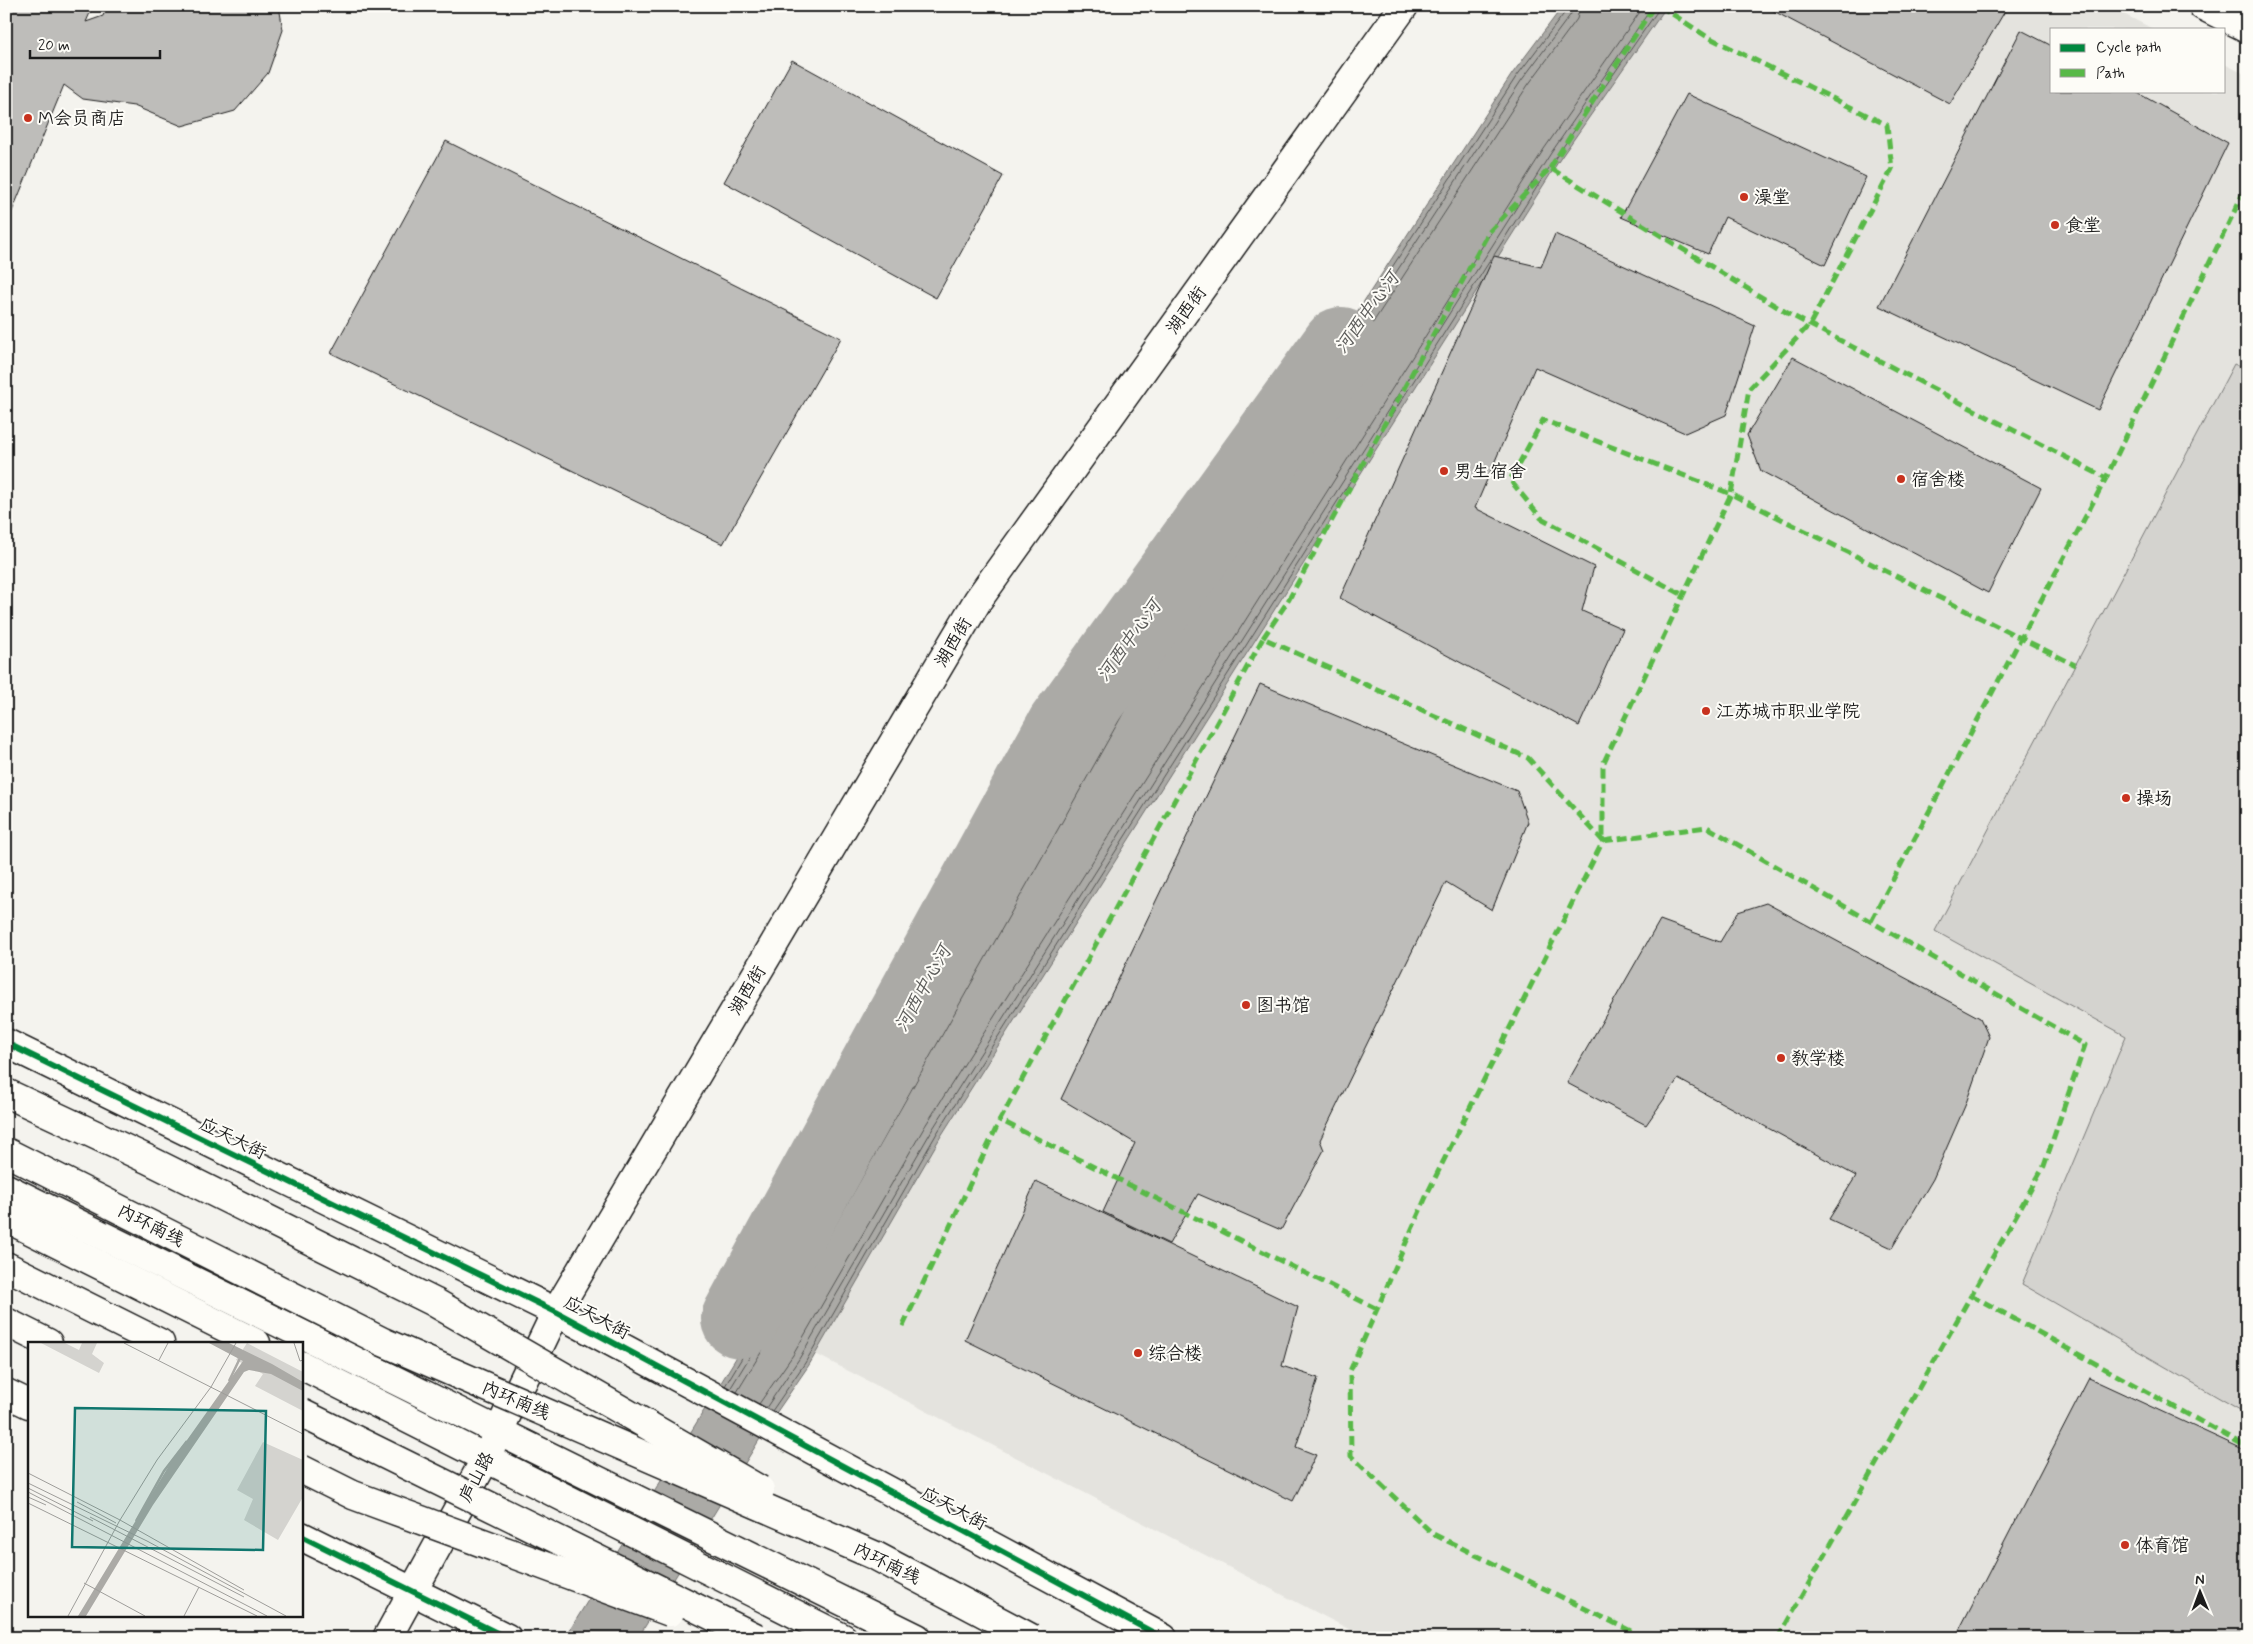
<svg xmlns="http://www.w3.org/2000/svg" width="2253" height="1644" font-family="Mynerve,'LXGW WenKai TC',sans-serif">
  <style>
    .built { fill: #e4e3de }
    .green { fill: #d4d3cf; stroke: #787876 }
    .water { fill: #abaaa6; stroke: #72716f }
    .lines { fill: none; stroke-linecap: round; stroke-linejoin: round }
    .shore { stroke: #555553; stroke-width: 1 }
    .river { stroke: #abaaa6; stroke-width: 78 }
    .building { fill: #bebdba; stroke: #1c1c1c }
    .tertiary-casing { stroke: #1c1c1c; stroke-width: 31 }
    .secondary-casing { stroke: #1c1c1c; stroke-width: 31 }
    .primary-casing { stroke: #1c1c1c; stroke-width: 31 }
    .trunk-casing { stroke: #1c1c1c; stroke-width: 31 }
    .tertiary { stroke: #fdfcf7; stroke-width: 28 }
    .secondary { stroke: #fdfcf7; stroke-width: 28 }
    .primary { stroke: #fdfcf7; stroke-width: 28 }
    .trunk { stroke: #fdfcf7; stroke-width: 28 }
    .trunk-bridge-casing { stroke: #1c1c1c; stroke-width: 31; stroke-linecap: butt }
    .trunk-bridge { stroke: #fdfcf7; stroke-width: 28 }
    .quiet { stroke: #58b947; stroke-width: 5; stroke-dasharray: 10 5; stroke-linecap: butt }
    .cycleway-casing { stroke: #fdfcf7; stroke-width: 9 }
    .cycleway { stroke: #00873e; stroke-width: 6 }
    .poi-dot { fill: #c8321e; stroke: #fdfcf7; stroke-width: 2 }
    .labels { text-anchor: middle; stroke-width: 4; stroke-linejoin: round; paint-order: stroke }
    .poi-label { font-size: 18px; fill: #1c1c1c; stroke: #fdfcf7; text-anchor: start }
    .street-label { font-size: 18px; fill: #1c1c1c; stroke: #fdfcf7 }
    .water-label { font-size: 19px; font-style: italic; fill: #5c5c5a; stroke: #fdfcf7 }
    .inset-river { fill: none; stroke: #abaaa6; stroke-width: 2.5 }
    .inset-road { fill: none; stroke: #9e9d9a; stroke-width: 1 }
    .view { fill: #0f766e; fill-opacity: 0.15; stroke: #0f766e; stroke-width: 2.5 }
    .inset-edge { fill: none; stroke: #1c1c1c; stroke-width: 2.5 }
  </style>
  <rect width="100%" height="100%" fill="#f4f3ee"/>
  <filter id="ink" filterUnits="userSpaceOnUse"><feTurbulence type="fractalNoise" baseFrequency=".02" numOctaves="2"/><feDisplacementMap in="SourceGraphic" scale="10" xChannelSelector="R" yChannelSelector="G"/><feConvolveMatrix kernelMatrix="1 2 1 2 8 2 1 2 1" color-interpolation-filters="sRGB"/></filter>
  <g filter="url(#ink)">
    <polygon class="built" points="1613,6 2108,6 2153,29 2052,29 2052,91 2224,91 2224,64 2247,75 2247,1638 1366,1638 771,1331"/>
    <polygon class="green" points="2234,364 2247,370 2247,1414 2022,1284 2126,1036 1935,931"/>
    <polygon class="water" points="1563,6 1667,6 1560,159 941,1136 809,1365 772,1419 638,1638 565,1638 777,1291 1140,645 1512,74"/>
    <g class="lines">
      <g class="shore">
        <polyline points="1494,255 1556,157 1661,6"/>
        <polyline points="725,1386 781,1293 1144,648 1516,77 1566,11 1567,6"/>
        <polyline points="730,1389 787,1296 1149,651 1521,81 1571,14 1573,6"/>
        <polyline points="737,1392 793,1300 1156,655 1528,85 1577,19 1580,6"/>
        <polyline points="759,1404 793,1355 925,1126 1544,149 1644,6"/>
        <polyline points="766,1408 799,1359 932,1130 1551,153 1653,6"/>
        <polyline points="772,1411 805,1363 937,1133 1491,259"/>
      </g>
      <polyline class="river" points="740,1319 1065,728 1341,346"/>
    </g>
    <g class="building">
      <polygon points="6,6 93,6 86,22 103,16 107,6 279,6 283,30 268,73 235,111 182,126 134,106 83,99 64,85 6,226"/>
      <polygon points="1764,6 1994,6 2005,11 1950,104"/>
      <polygon points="2021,30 2052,46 2052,91 2134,91 2228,143 2098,410 1879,306"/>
      <polygon points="792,60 1003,176 936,298 724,182"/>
      <polygon points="1687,94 1866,177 1825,265 1725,217 1708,254 1621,217"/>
      <polygon points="446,141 841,338 723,544 331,353"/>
      <polygon points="1555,234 1755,326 1726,415 1685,433 1535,367 1475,508 1594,567 1582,611 1623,629 1579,726 1340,598 1494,256 1541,267"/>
      <polygon points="1793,357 2041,488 1988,593 1761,471 1747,435"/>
      <polygon points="1260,684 1517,791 1528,822 1492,910 1446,882 1320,1140 1324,1150 1281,1230 1198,1194 1169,1244 1103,1212 1135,1143 1061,1099"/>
      <polygon points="1766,903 1980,1018 1989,1037 1965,1106 1933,1179 1892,1248 1829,1219 1856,1176 1678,1079 1646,1125 1567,1083 1660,920 1720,942 1738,912"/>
      <polygon points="1036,1181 1298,1307 1282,1366 1318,1378 1296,1447 1316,1455 1293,1501 965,1340"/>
      <polygon points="2089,1378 2247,1451 2247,1638 1955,1638"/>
    </g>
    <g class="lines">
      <g class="tertiary-casing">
        <g id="tertiary">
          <polyline points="2203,6 2247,28"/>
          <polyline points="6,1043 556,1312 1163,1638"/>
          <polyline points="6,1393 29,1404"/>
          <polyline points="301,1536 507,1638"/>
        </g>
      </g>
      <g class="secondary-casing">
        <polyline id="secondary" points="387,1638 486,1458 556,1312 978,600 1404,6"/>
      </g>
      <g class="primary-casing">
        <g id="primary">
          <polyline points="6,1188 917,1638"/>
          <polyline points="6,1218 256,1343"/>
          <polyline points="301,1365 843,1638"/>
        </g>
      </g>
      <g class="trunk-casing">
        <g id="trunk">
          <polyline points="6,1266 160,1343"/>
          <polyline points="6,1322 48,1343"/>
        </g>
      </g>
      <use href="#tertiary" class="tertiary"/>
      <use href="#secondary" class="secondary"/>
      <use href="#primary" class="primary"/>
      <use href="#trunk" class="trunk"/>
      <g class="trunk-bridge-casing">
        <g id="trunk-bridge">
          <polyline points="6,1093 147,1159 434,1302 760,1490"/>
          <polyline points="6,1152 383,1342 876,1556 1031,1638"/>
          <polyline points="301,1413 757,1638"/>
          <polyline points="301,1469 353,1495 670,1612"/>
        </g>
      </g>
      <use href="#trunk-bridge" class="trunk-bridge"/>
      <g class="quiet">
        <polyline points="1660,6 1706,36 1887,125 1892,169 1810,324 1749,389 1731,494 1543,420 1510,480 1541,518 1683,595"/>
        <polyline points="1550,168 1654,6"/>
        <polyline points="1263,638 1288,601 1489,232 1550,168 1789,314 2106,478 2247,185"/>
        <polyline points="1871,921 2106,478"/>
        <polyline points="1971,1295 2247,1447"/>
        <polyline points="1377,1309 1000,1120 1263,638 1528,758 1603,841 1429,1190 1350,1371 1351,1456 1433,1534 1645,1638"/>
        <polyline points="903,1326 1000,1120"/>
        <polyline points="1778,1638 2044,1166 2085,1045 1707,827 1603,841 1603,764 1731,494 2075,665"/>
      </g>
      <g class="cycleway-casing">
        <g id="cycleway">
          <polyline points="6,1043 556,1312 1163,1638"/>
          <polyline points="301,1536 507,1638"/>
        </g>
      </g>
      <use href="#cycleway" class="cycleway"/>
    </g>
  </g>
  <g class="poi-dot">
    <circle cx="28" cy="118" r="5"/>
    <circle cx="1744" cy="197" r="5"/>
    <circle cx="2055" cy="225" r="5"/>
    <circle cx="1444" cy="471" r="5"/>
    <circle cx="1901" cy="479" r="5"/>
    <circle cx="1706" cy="711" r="5"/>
    <circle cx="2126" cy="798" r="5"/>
    <circle cx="1246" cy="1005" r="5"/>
    <circle cx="1781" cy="1058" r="5"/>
    <circle cx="1138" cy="1353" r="5"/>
    <circle cx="2125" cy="1545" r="5"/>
  </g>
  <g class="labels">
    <g class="poi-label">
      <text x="38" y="124">M会员商店</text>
      <text x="1754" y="203">澡堂</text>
      <text x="2065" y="231">食堂</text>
      <text x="1454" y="477">男生宿舍</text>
      <text x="1911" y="485">宿舍楼</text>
      <text x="1716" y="717">江苏城市职业学院</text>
      <text x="2136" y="804">操场</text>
      <text x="1256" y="1011">图书馆</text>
      <text x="1791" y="1064">教学楼</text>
      <text x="1148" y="1359">综合楼</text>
      <text x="2135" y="1551">体育馆</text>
    </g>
    <g class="street-label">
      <text transform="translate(1186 310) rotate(-54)" y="6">湖西街</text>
      <text transform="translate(953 642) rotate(-59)" y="6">湖西街</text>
      <text transform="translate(747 990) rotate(-59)" y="6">湖西街</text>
      <text transform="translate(233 1138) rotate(26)" y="6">应天大街</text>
      <text transform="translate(151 1225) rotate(27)" y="6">内环南线</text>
      <text transform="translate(597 1317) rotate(28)" y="6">应天大街</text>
      <text transform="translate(516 1400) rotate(23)" y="6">内环南线</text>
      <text transform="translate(476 1477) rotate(-62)" y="6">庐山路</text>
      <text transform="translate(954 1508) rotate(28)" y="6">应天大街</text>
      <text transform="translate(887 1563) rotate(26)" y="6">内环南线</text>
    </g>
    <g class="water-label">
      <text transform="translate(1366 312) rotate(-54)" y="7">河西中心河</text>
      <text transform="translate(1128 640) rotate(-54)" y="7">河西中心河</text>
      <text transform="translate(922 988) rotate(-61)" y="7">河西中心河</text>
    </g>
  </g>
  <g transform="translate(28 1342)">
    <rect width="275" height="275" fill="#f4f3ee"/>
    <path d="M13,1H37L51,8L54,1H69L64,12L76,21L71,31ZM219,1L275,30V69L227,44L235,32L208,18ZM235,100L275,118V155L250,198L216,178L225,157L209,148Z" fill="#d4d3cf"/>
    <path d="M181,1H201L244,22L275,40V49L243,32L221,28L216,30L125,163L58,274H50L142,122L215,19Z" fill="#abaaa6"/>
    <path class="inset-river" d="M201,39L214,12M108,179L136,129L159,99"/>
    <path class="inset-road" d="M96,1L275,92M266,1L272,19L275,18M131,18L140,1M0,131L92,178L216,248M0,141L119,199L258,274M0,146L65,179M0,150L239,274M0,155L18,163M49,160L88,181M0,161L229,274M62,175L216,255M56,241L117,274M40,274L92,178L129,118L183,45L208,1M156,274L171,245"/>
    <path class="view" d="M47,66L238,69L235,208L44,205Z"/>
    <rect width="275" height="275" class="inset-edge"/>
  </g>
  <rect width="2253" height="1644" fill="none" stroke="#fdfcf7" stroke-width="25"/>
  <rect x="12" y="12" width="2228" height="1619" fill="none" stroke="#1c1c1c" stroke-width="2" filter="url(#ink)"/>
  <rect x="2050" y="28" width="175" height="65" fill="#fdfcf7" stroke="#a3a29f"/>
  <rect x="2060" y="44" width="25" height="8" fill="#00873e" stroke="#a3a29f"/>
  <text x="2096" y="52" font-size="15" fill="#1c1c1c">Cycle path</text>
  <rect x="2060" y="69" width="25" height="8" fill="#58b947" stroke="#a3a29f"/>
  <text x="2096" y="78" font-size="15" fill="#1c1c1c">Path</text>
  <g transform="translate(2200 1592) rotate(359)" stroke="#fdfcf7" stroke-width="4" paint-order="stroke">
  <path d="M0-4L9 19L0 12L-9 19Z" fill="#1c1c1c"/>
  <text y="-8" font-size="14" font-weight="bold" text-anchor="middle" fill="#1c1c1c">N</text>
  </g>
  <path d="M30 50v8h130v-8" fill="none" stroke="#1c1c1c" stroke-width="2.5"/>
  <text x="38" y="50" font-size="15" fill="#1c1c1c" stroke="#fdfcf7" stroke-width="4" paint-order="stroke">20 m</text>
</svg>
